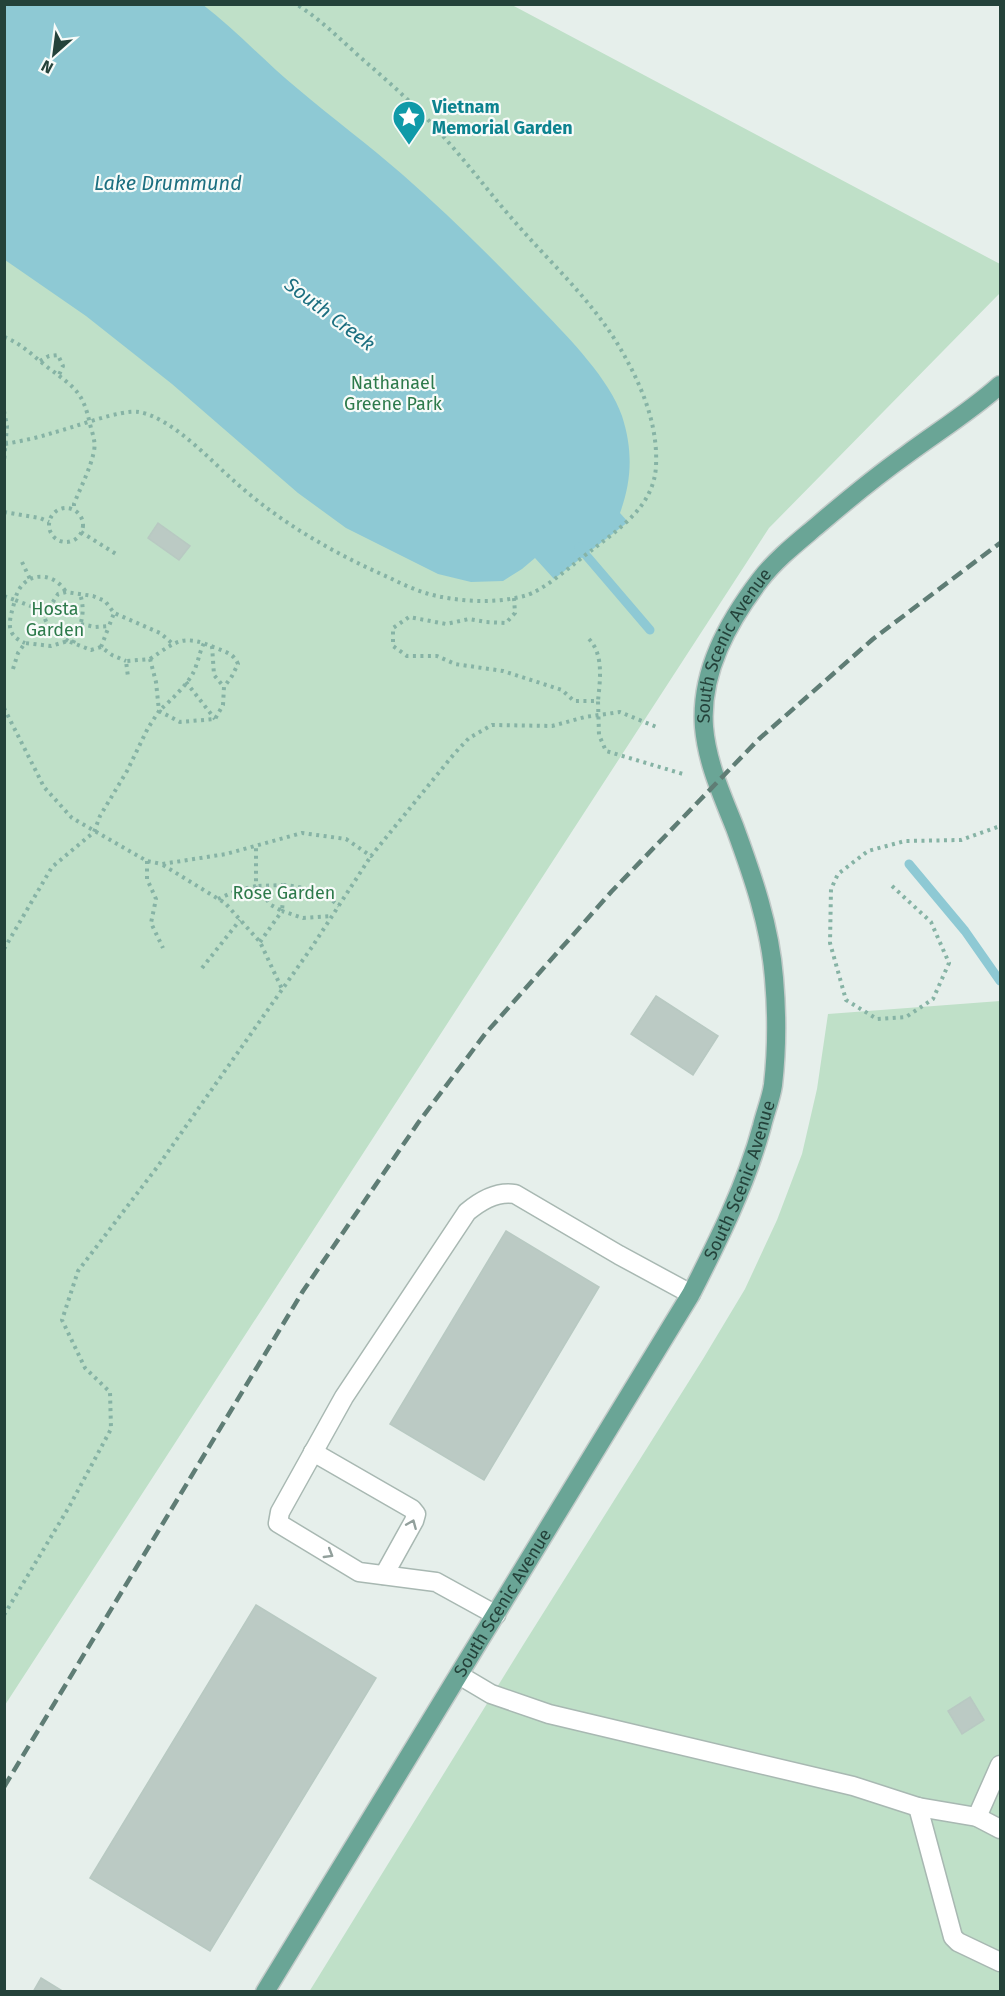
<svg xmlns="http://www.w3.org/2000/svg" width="1005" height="1996" font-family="'Fira Sans',sans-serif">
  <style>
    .green { fill: #bfe0c8 }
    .water { fill: #8ec9d4 }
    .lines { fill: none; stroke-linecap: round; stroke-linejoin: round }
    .stream { stroke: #8ec9d4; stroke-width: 9 }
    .building { fill: #bbcac4; stroke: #b8c9c2; stroke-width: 1.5 }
    .minor-casing { stroke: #a8b8b2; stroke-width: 21 }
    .major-casing { stroke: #c2cac8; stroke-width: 21 }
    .path { stroke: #86b3a5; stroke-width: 4; stroke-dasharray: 3 4.5; stroke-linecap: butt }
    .minor { stroke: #fff; stroke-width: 18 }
    .major { stroke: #6aa596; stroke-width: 18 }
    .rail { stroke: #5f7d75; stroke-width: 4.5; stroke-dasharray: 12 6; stroke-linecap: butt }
    .oneway { stroke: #92a09c }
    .labels { text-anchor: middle; stroke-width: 4.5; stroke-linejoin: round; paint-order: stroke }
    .culture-label { font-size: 18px; font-weight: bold; fill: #0d838f; stroke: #f7fbf9; text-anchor: start }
    .park-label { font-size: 18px; fill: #2d7a4b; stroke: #f7fbf9 }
    .street-label { font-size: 18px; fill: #24423a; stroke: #f7fbf9 }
    .water-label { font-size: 20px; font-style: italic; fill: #1c6f80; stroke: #f7fbf9 }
  </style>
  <rect width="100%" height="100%" fill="#e6efeb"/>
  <g class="green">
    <polygon points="5,5 512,5 1000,264 1000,293 769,528 5,1705"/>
    <polygon points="1000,1001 1000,1991 309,1992 525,1642 703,1359 745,1289 777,1220 802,1154 817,1089 828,1014"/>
  </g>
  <path class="water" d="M202,4C236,30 265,62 298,89C332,118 369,145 403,175C452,218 498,264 543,311C569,338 610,380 622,416C633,450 632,480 620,513L628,522L554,579L535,558L522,569L503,581L471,582L438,574L346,528L298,493L172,384L86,316L5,260V5Z"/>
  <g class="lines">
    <g class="stream">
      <polyline points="579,547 650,630"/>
      <polyline points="909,864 965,931 1000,981"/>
    </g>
  </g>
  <g class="building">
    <polygon points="158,523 190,546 179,560 148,538"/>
    <polygon points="656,996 718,1036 693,1075 631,1034"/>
    <polygon points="506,1231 599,1287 484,1480 390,1424"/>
    <polygon points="256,1605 376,1678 210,1951 90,1878"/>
    <polygon points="970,1697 984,1720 962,1734 948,1711"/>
    <polygon points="41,1978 64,1992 33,1992"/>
  </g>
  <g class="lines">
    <g class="minor-casing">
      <g id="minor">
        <polyline points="313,1452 412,1509 416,1514 414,1521 384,1575"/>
        <path d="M496,1615L436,1582L359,1572L278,1523L280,1512L344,1397L467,1212C480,1201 498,1191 515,1194L619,1255L691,1294"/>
        <polyline points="459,1675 491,1694 549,1714 853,1786 918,1807 977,1817 1000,1829"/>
        <polyline points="918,1807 953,1937 958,1942 1000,1962"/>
        <polyline points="977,1817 1000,1765"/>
      </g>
    </g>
    <g class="major-casing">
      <g id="major">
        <path id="s1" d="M265,1992L691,1294C719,1239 746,1185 762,1126C765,1113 771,1099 773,1085C777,1050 777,1013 774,978C770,926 753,877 735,828C722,795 707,763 704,727C700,672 728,622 760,580C776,559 798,542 818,525C846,501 875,477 906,455C937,432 971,411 1000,385"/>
      </g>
    </g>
    <g class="path">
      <path d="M4,337C23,344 35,358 50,369C75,388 83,392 90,424C92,433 96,441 94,451C90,470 81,486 74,504V510"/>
      <polyline points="40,361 49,356 58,355 63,366 59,375"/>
      <polyline points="4,411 7,426 4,462"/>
      <path d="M5,444C21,441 37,438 52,433C73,428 120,409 139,412C172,418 209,459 233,480C279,522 333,553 390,578C406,586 424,594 442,597C469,602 497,603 524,596C544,591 574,563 592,550C620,528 654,506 656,466C658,426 643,389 624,355C596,304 553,266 515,222C492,196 472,169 449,143C422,111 391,84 360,57C339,38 320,19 296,4"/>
      <circle cx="66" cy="525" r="17"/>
      <polyline points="4,512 40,518 49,522"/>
      <polyline points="81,532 116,554"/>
      <polyline points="22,562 30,579"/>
      <path d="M4,596L15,600C10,619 3,634 25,643"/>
      <polyline points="514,598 515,613 506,623 486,622 469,619 446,624 409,617 393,628 393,646 407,656 437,656 455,664 503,671 562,690 574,701 598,701 599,735 606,751 683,774"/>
      <path d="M46,612L15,600C21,572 52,569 66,592"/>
      <polyline points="81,624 95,627 109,626 114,613"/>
      <path d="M589,639C604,655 600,680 598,701"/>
      <polyline points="68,641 48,627 44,616 58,594 66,592 93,596 105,601 114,613 160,633 173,644"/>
      <path d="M73,643C81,626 86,612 80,594"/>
      <polyline points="212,646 214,675 224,687"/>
      <polyline points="101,647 109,626"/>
      <path d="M150,659C178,640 183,634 216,648C226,652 234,654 238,664L232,676L224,687L223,705L215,719L180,722L159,711C171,700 192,681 196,666C199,658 200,651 204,643"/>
      <polyline points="13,669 18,653 25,643 51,646 68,641 91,650 101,647 112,655 126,661"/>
      <polyline points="186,682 215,719"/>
      <polyline points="4,708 44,787 72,818 147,861 162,864 226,854 302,833 346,839 371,856 454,754 469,738 492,725 552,726 585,717 620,712 659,728"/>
      <polyline points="147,861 147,879 156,899 151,923 163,948"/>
      <polyline points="163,865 225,903 260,942 282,989"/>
      <path d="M284,885L256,886L271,905L282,911L284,885C304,887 324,892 339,906"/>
      <polyline points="892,886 931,922 949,963 933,999 906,1017 877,1019 846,1000 830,943 831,889 838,874 868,851 905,841 961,840 1000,826"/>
      <polyline points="218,899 238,890 256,886 256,845"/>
      <polyline points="260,942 282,911 303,918 332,916"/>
      <polyline points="4,949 52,867 94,832 100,816 127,771 148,728 159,711 156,682 150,659 126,661 128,677"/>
      <polyline points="202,968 240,920"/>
      <polyline points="4,1615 69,1507 111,1429 110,1392 85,1368 62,1320 78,1271 158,1166 312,947 371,856"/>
    </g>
    <use href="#minor" class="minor"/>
    <use href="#major" class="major"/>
    <polyline class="rail" points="4,1787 303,1291 418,1123 485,1034 612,891 759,739 873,639 1000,543"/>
  </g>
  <defs><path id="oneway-chevron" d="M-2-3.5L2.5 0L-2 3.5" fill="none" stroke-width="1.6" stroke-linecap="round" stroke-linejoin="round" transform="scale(1.5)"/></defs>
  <g class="oneway">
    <use href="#oneway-chevron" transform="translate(412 1524) rotate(-67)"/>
    <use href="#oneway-chevron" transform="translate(329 1554) rotate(31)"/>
  </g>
  <defs>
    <g id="sight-pin" transform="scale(1.725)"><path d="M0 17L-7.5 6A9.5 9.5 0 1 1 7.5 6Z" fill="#0f9aa8" stroke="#f7fbf9"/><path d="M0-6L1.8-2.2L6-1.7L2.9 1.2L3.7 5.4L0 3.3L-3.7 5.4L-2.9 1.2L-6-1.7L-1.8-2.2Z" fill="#fff"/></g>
  </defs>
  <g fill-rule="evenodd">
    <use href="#sight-pin" x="409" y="117"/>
  </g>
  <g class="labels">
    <g class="culture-label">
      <text x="432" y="113">Vietnam<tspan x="432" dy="21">Memorial Garden</tspan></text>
    </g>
    <g class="park-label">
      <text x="393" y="389">Nathanael<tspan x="393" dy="21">Greene Park</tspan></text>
      <text x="55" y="615">Hosta<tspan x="55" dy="21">Garden</tspan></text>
      <text x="284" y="899">Rose Garden</text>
    </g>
    <g class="street-label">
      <text dy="6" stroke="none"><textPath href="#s1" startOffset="1500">South Scenic Avenue</textPath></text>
      <text dy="6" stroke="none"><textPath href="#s1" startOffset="942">South Scenic Avenue</textPath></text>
      <text dy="6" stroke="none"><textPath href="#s1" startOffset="456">South Scenic Avenue</textPath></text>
    </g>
    <g class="water-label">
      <text x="168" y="190">Lake Drummund</text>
      <text transform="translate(330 314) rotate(37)" y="7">South Creek</text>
    </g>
  </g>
  <rect width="1005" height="1996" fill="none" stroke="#24423a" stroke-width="12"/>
  <g transform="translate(54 54) rotate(208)" stroke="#f7fbf9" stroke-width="4.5" paint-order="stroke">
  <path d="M0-4.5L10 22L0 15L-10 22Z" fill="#24423a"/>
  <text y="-9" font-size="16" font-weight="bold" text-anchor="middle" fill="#24423a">N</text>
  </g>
</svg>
